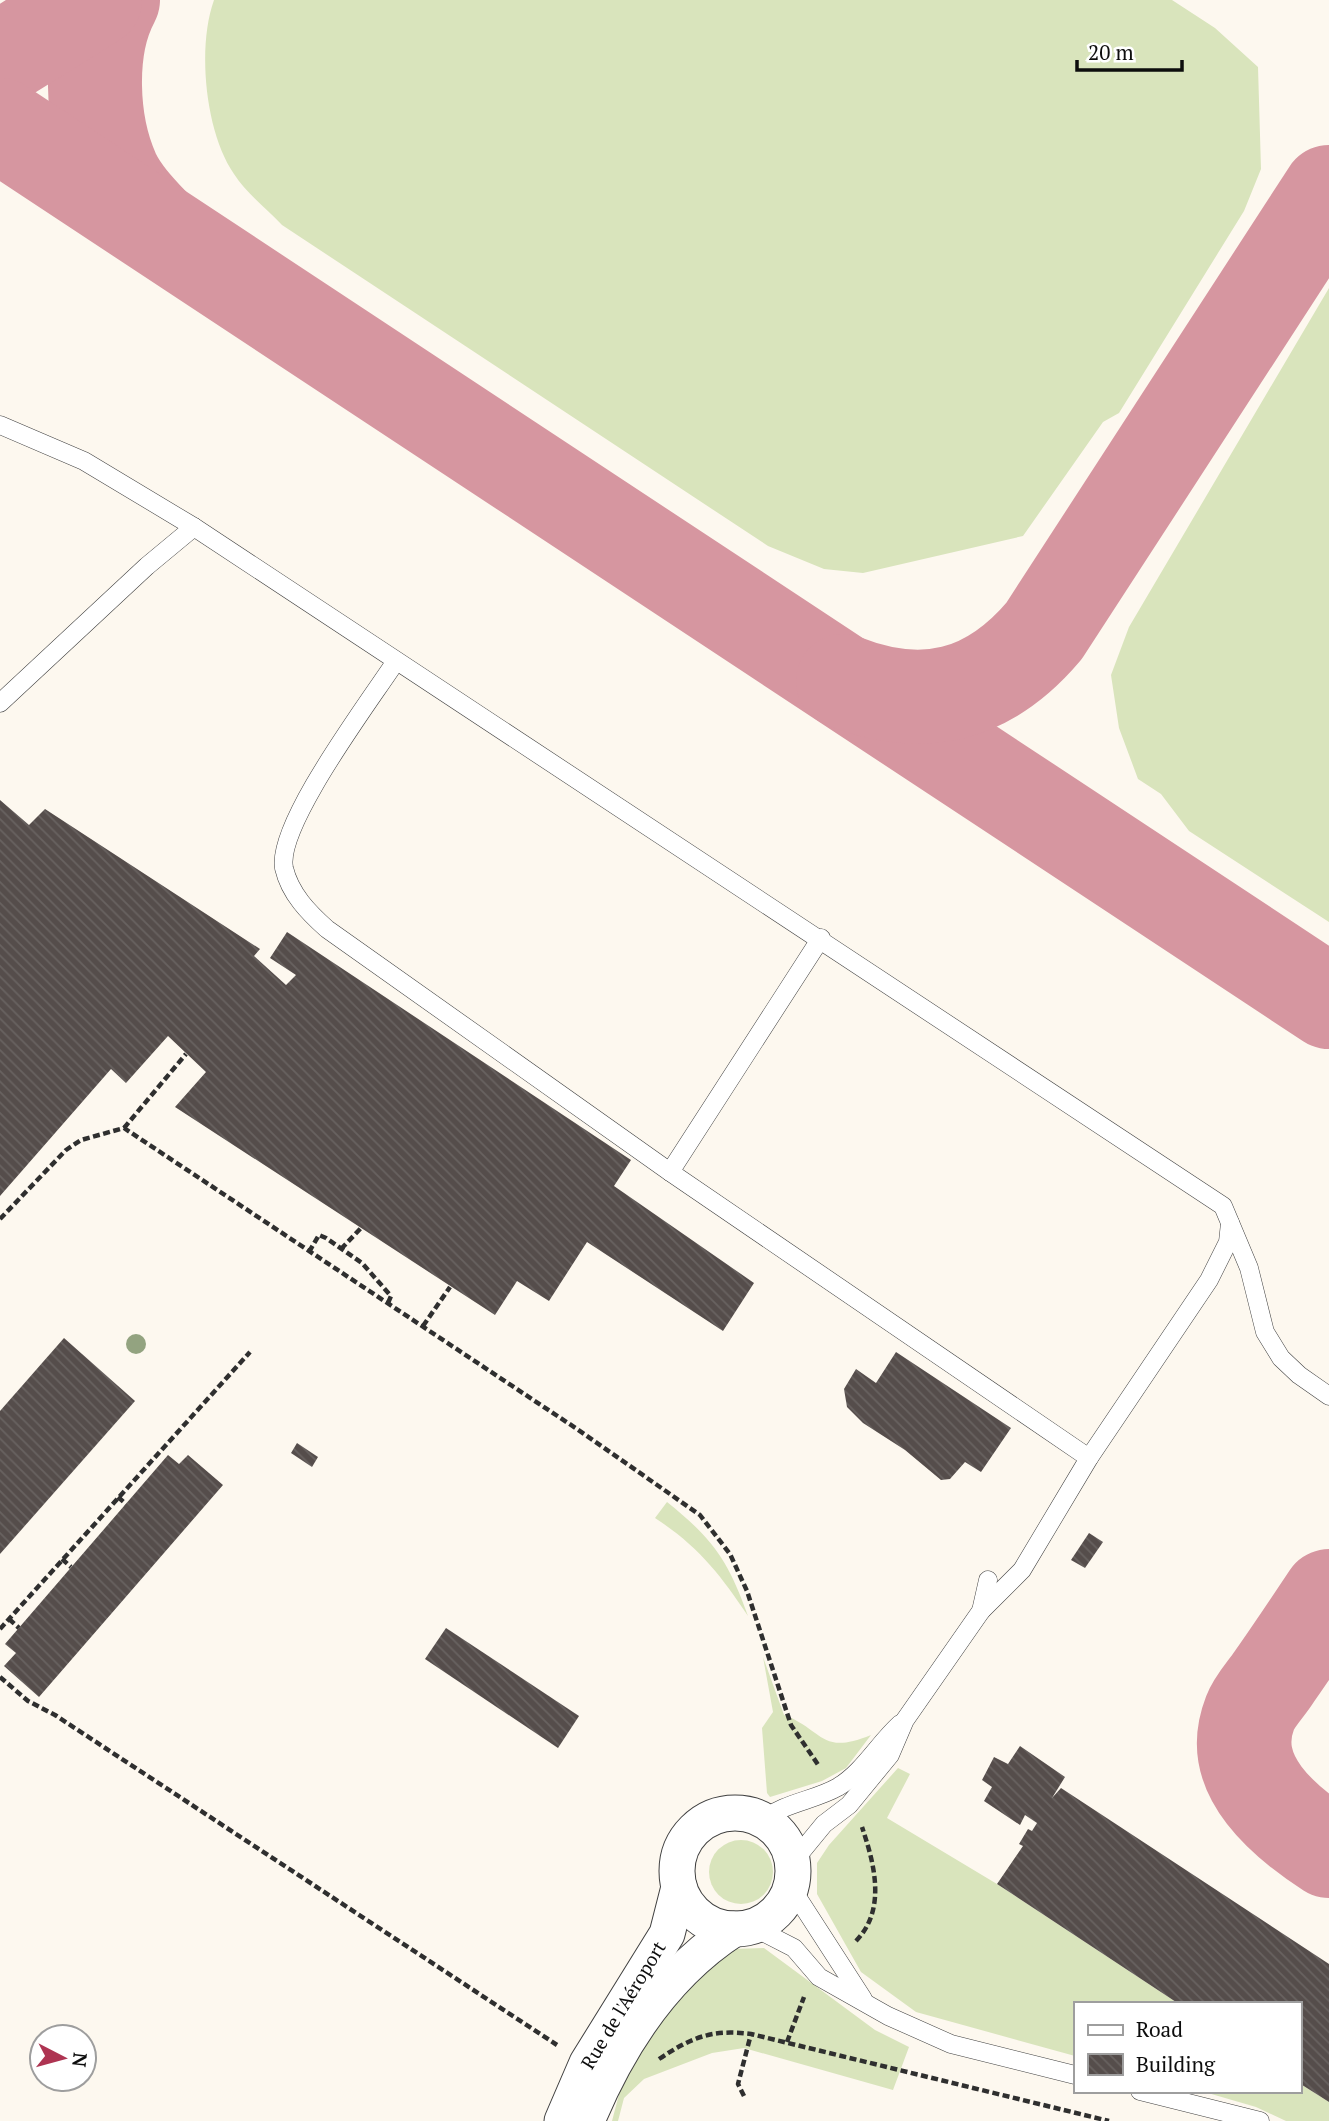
<svg xmlns="http://www.w3.org/2000/svg" width="1329" height="2121" font-family="'PT Serif',serif">
  <style>
    .grass { fill: #d9e4bc }
    .lines { fill: none; stroke-linecap: round; stroke-linejoin: round }
    .taxiway { stroke: #d696a0; stroke-width: 94 }
    .building { fill: url(#building-back-hatch) }
    .lane-casing { stroke: #404040; stroke-width: 19 }
    .street-casing { stroke: #404040; stroke-width: 37 }
    .path { stroke: #2f2f2f; stroke-width: 4.5; stroke-dasharray: 7 3.5; stroke-linecap: butt }
    .lane { stroke: #fff; stroke-width: 18 }
    .street { stroke: #fff; stroke-width: 35 }
    .tree { fill: #93a380 }
    .labels { text-anchor: middle; stroke-width: 7; stroke-linejoin: round; paint-order: stroke }
    .street-label { font-size: 19px; fill: #0d0d0d; stroke: #fff }
  </style>
  <defs>
    <pattern id="building-back-hatch" width="6" height="6" patternUnits="userSpaceOnUse" patternTransform="scale(1.75)"><rect width="6" height="6" fill="#554d4b"/><path d="M-1 5l2 2M0 0l6 6M5-1l2 2" fill="none" stroke="#686260"/></pattern>
  </defs>
  <rect width="100%" height="100%" fill="#fdf8ef"/>
  <g class="grass">
    <path d="M214,0H1172L1215,28L1258,67L1261,169L1244,211L1119,413L1103,422L1023,536L863,573L824,569L768,546L282,225C267,209 246,193 234,174C205,132 197,47 214,0Z"/>
    <polygon points="1329,288 1329,922 1189,831 1161,794 1138,779 1119,728 1111,675 1129,627"/>
    <path d="M667,1502C713,1539 728,1560 748,1616C720,1574 698,1546 655,1518Z"/>
    <path d="M763,1657L784,1715C824,1730 820,1756 871,1735L846,1768L822,1781L770,1797L767,1793L762,1728L773,1712Z"/>
    <polygon points="898,1768 910,1774 887,1818 997,1884 1179,2004 1075,2004 1075,2056 916,2012 861,1972 817,1894 817,1863 829,1845"/>
    <circle cx="741" cy="1872" r="32"/>
    <polygon points="764,1948 875,2030 909,2047 893,2090 744,2048 712,2053 644,2079 624,2098 618,2121 612,2121 622,2083 677,1995 733,1949"/>
    <polygon points="1299,2083 1329,2102 1329,2121 1286,2121 1256,2107 1201,2091 1299,2091"/>
  </g>
  <g class="lines">
    <g class="taxiway">
      <path d="M113,0C87,48 91,124 113,173C122,192 137,208 152,224"/>
      <polyline points="0,59 95,0"/>
      <polyline points="0,125 1329,1002"/>
      <path d="M843,681C924,713 989,696 1044,631L1329,192"/>
      <path d="M1329,1596C1311,1623 1293,1650 1274,1677C1267,1688 1255,1700 1250,1713C1226,1775 1284,1822 1329,1851"/>
    </g>
  </g>
  <g class="building">
    <polygon points="0,800 29,825 45,809 260,949 254,956 286,985 296,975 270,958 287,932 631,1160 614,1186 754,1283 723,1331 587,1242 549,1301 517,1281 495,1315 175,1107 206,1072 168,1036 126,1083 111,1069 0,1196"/>
    <polygon points="64,1338 135,1401 0,1554 0,1411"/>
    <polygon points="896,1352 1011,1428 981,1472 965,1462 950,1479 941,1480 905,1450 863,1423 847,1407 844,1389 856,1369 876,1383"/>
    <polygon points="297,1443 318,1457 312,1467 291,1453"/>
    <polygon points="168,1455 179,1464 188,1455 223,1485 39,1697 4,1666 16,1653 5,1644"/>
    <polygon points="1089,1533 1103,1542 1085,1568 1071,1560"/>
    <polygon points="446,1628 579,1716 558,1748 425,1659"/>
    <polygon points="1020,1746 1065,1777 1052,1798 1061,1788 1329,1964 1329,2102 1299,2083 1299,2004 1179,2004 997,1884 1023,1846 1019,1844 1028,1829 1032,1831 1037,1823 1025,1815 1020,1825 984,1801 992,1787 982,1780 994,1757 1008,1764"/>
  </g>
  <g class="lines">
    <g class="lane-casing">
      <g id="lane">
        <polyline points="0,425 84,461 194,527 1223,1206 1249,1268 1265,1332 1281,1358 1299,1375 1329,1396"/>
        <path d="M396,661C370,701 276,825 284,868C290,894 309,913 327,929L670,1172L1089,1458"/>
        <polyline points="0,703 147,566 194,527"/>
        <polyline points="670,1172 821,938"/>
        <polyline points="981,1611 1022,1570 1089,1458 1209,1280 1228,1242 1230,1223"/>
        <path d="M763,1820C786,1802 813,1801 838,1787C863,1772 878,1744 900,1724"/>
        <polyline points="792,1863 824,1824 849,1805 890,1755 905,1720 981,1611 988,1580"/>
        <polyline points="790,1886 863,1999"/>
        <polyline points="751,1926 794,1948 819,1977 888,2016 951,2044 1075,2075"/>
        <polyline points="1140,2091 1260,2121"/>
      </g>
    </g>
    <g class="street-casing">
      <g id="street">
        <circle cx="735" cy="1871" r="58"/>
        <polyline points="562,2121 587,2063 667,1934 679,1887"/>
        <path d="M587,2121C618,2046 664,1974 734,1929"/>
      </g>
    </g>
    <g class="path">
      <polyline points="124,1128 186,1054"/>
      <polyline points="0,1219 66,1150 81,1140 124,1128 577,1429 700,1515 730,1554 747,1591 791,1725 819,1766"/>
      <polyline points="341,1249 361,1228"/>
      <polyline points="309,1252 319,1235 326,1238 362,1263 391,1296 388,1303"/>
      <polyline points="423,1326 450,1287"/>
      <polyline points="118,1497 126,1504"/>
      <polyline points="62,1559 71,1567"/>
      <polyline points="9,1619 19,1628"/>
      <polyline points="0,1629 250,1352"/>
      <polyline points="0,1677 28,1701 55,1715 557,2045"/>
      <path d="M856,1941C887,1909 874,1863 862,1827"/>
      <polyline points="787,2042 804,1997"/>
      <path d="M659,2059C692,2037 712,2029 751,2034L1109,2121"/>
      <polyline points="744,2096 738,2084 751,2034"/>
    </g>
    <use href="#lane" class="lane"/>
    <use href="#street" class="street"/>
  </g>
  <circle class="tree" cx="136" cy="1344" r="10"/>
  <g class="labels">
    <g class="street-label">
      <text transform="translate(623 2005) rotate(-59)" y="7">Rue de l'Aéroport</text>
    </g>
  </g>
  <rect x="1074" y="2002" width="228" height="91" fill="#ffffff" stroke="#9e9e9e" stroke-width="2"/>
  <rect x="1088" y="2025" width="35" height="10" fill="#ffffff" stroke="#9e9e9e" stroke-width="2"/>
  <text x="1136" y="2037" font-size="21" fill="#0d0d0d">Road</text>
  <rect x="1088" y="2054" width="35" height="21" fill="url(#building-back-hatch)" stroke="#9e9e9e" stroke-width="2"/>
  <text x="1136" y="2072" font-size="21" fill="#0d0d0d">Building</text>
  <g transform="translate(63 2058) rotate(96)"><circle r="33" fill="#ffffff" stroke="#9e9e9e" stroke-width="2"/>
  <path d="M0-5L12 26L0 18L-12 26Z" fill="#ae3452"/>
  <text y="-10" font-size="19" font-weight="bold" text-anchor="middle" fill="#0d0d0d">N</text>
  </g>
  <path d="M1077 60v10h105v-10" fill="none" stroke="#0d0d0d" stroke-width="3.5"/>
  <text x="1088" y="60" font-size="21" fill="#0d0d0d" stroke="#ffffff" stroke-width="5" paint-order="stroke">20 m</text>
</svg>
